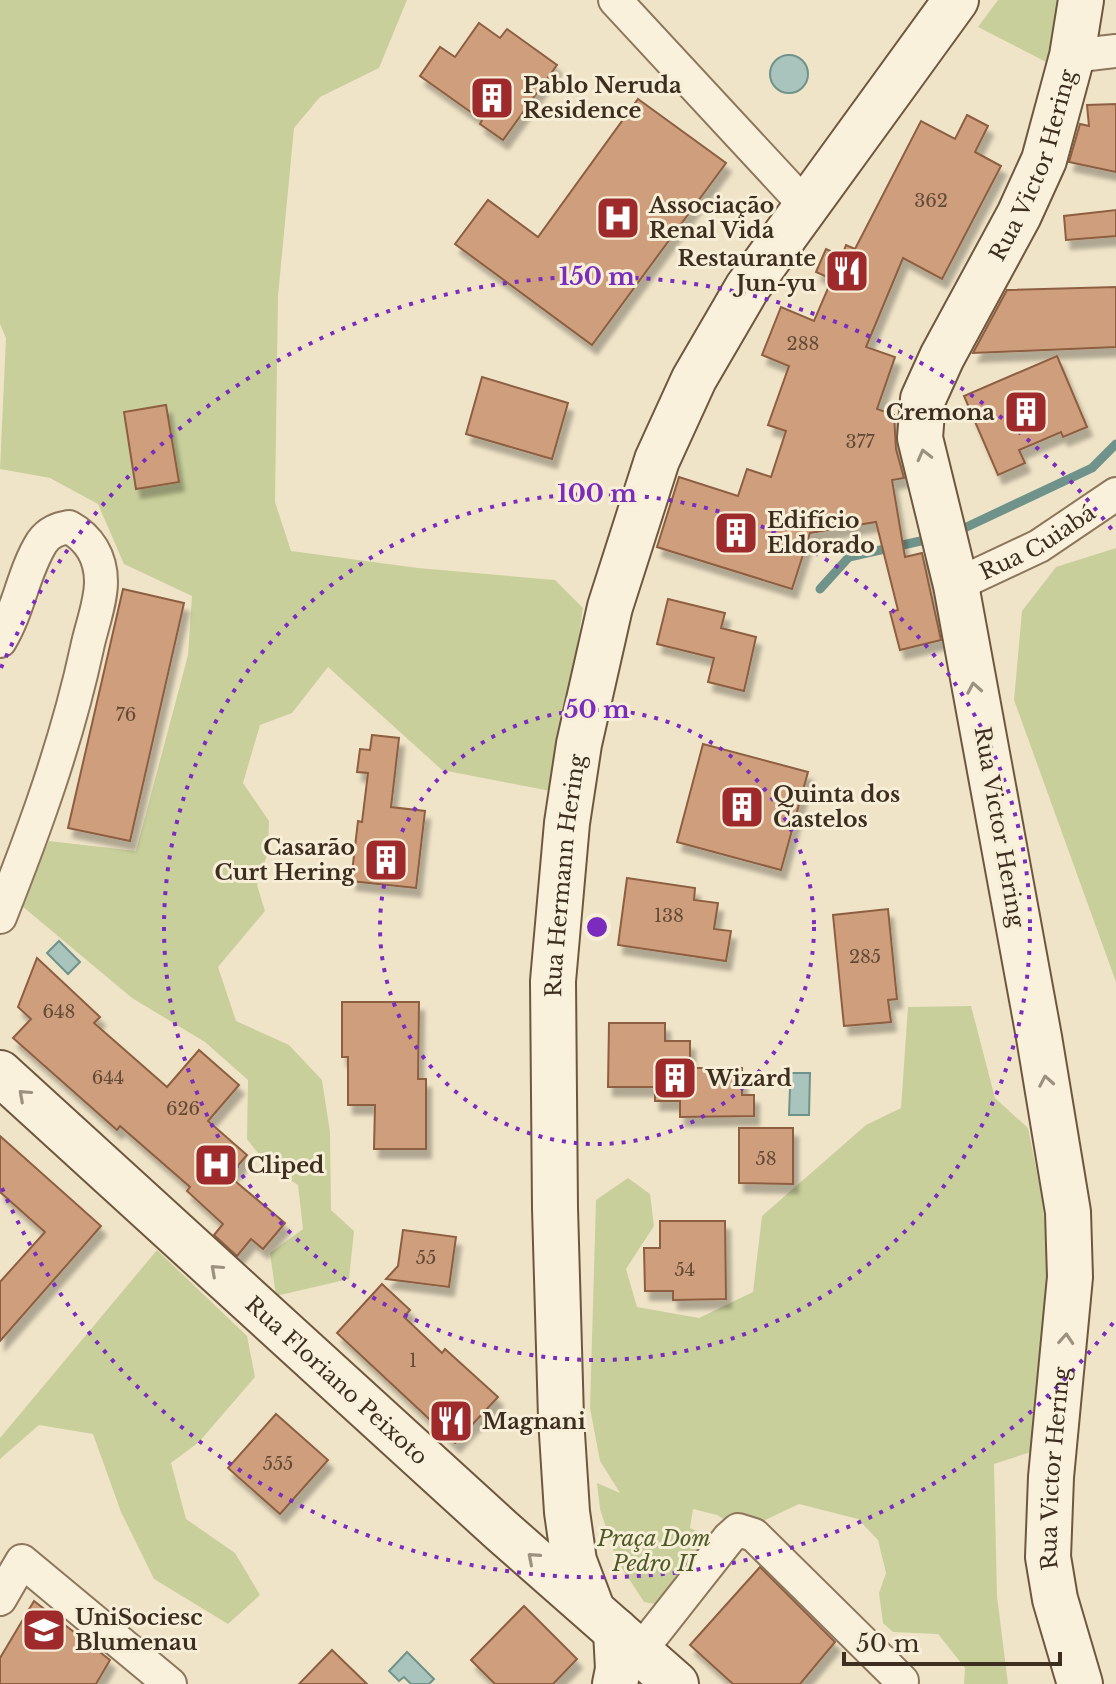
<svg xmlns="http://www.w3.org/2000/svg" width="1116" height="1684" font-family="'Libre Baskerville',serif">
  <style>
    .green { fill: #c9cf9b }
    .water { fill: #a9c4bc; stroke: #6f938a; stroke-width: 2 }
    .lines { fill: none; stroke-linecap: round; stroke-linejoin: round }
    .stream { stroke: #6f938a; stroke-width: 9 }
    .building { fill: #cf9f7d; stroke: #8d5f41; stroke-width: 2; filter: url(#shadow) }
    .street-casing { stroke: #8d765c; stroke-width: 36 }
    .secondary-casing { stroke: #6f573f; stroke-width: 48 }
    .street { stroke: #faf1dc; stroke-width: 32 }
    .secondary { stroke: #faf1dc; stroke-width: 44 }
    .oneway { stroke: #9c907e }
    .ring { fill: none; stroke: #7b2cbf; stroke-width: 4; stroke-dasharray: 4 8 }
    .labels { text-anchor: middle; stroke-width: 6; stroke-linejoin: round; paint-order: stroke }
    .number-label { font-size: 18px; fill: #624a37 }
    .poi-label { font-size: 22px; font-weight: bold; fill: #3d2e20; stroke: #f7eed8; text-anchor: start }
    .street-label { font-size: 22px; fill: #3d2e20; stroke: #f7eed8 }
    .park-label { font-size: 22px; font-style: italic; fill: #4d5a26; stroke: #f7eed8 }
    .centre { fill: #7b2cbf; stroke: #f7eed8; stroke-width: 4 }
    .ring-label { font-size: 24px; text-anchor: middle; font-weight: bold; fill: #7b2cbf; stroke: #f7eed8; stroke-width: 6; stroke-linejoin: round; paint-order: stroke }
  </style>
  <defs>
    <filter id="shadow"><feDropShadow dx="5" dy="9" stdDeviation="2" flood-color="#0004"/></filter>
  </defs>
  <rect width="100%" height="100%" fill="#f0e4c8"/>
  <g class="green">
    <polygon points="0,0 407,0 379,68 320,97 294,128 278,296 275,502 291,551 418,568 555,580 583,608 570,696 550,791 442,770 328,667 292,713 260,725 243,783 269,821 268,852 257,885 265,911 218,967 236,1021 289,1045 322,1080 330,1132 331,1210 354,1231 349,1279 276,1296 270,1253 303,1229 298,1185 267,1165 247,1139 248,1080 205,1042 132,998 22,906 28,882 49,841 136,851 188,655 192,596 124,564 98,504 50,478 0,469 6,338 0,324"/>
    <polygon points="998,0 1063,0 1052,65 978,27"/>
    <polygon points="1116,548 1116,982 1014,700 1022,611 1056,567"/>
    <polygon points="971,1006 995,1098 1028,1128 1039,1183 1056,1299 1040,1449 994,1464 997,1596 1008,1684 964,1684 965,1668 938,1634 893,1632 883,1623 879,1593 886,1573 878,1540 858,1519 799,1504 759,1523 736,1527 717,1515 693,1509 690,1528 708,1536 669,1598 660,1605 644,1602 616,1559 600,1509 597,1483 620,1493 600,1461 590,1408 596,1200 628,1178 650,1194 654,1226 626,1269 637,1307 699,1318 753,1292 762,1216 866,1125 901,1108 908,1007"/>
    <polygon points="157,1250 247,1336 255,1377 199,1442 171,1463 186,1519 235,1553 260,1595 228,1624 154,1579 121,1512 93,1434 39,1425 0,1459 0,1438"/>
  </g>
  <g class="water">
    <circle cx="789" cy="74" r="19"/>
    <polygon points="59,941 80,962 68,974 47,953"/>
    <polygon points="779,1073 810,1073 809,1115 789,1115 790,1088 779,1087"/>
    <polygon points="407,1652 434,1679 429,1684 411,1684 404,1677 399,1681 389,1671"/>
  </g>
  <g class="lines">
    <g class="stream">
      <polyline points="956,532 1092,468 1116,444"/>
      <polyline points="820,589 849,557 934,538"/>
    </g>
  </g>
  <g class="building">
    <polygon points="479,23 500,38 507,29 557,65 503,140 480,124 482,120 420,76 440,47 455,57"/>
    <polygon points="638,99 726,163 592,345 455,244 488,200 538,237"/>
    <polygon points="1116,104 1116,172 1069,162 1080,124 1089,126 1087,105"/>
    <polygon points="967,115 988,126 975,152 1001,166 942,279 903,258 866,347 895,357 877,409 894,415 896,449 904,478 892,480 905,557 922,553 941,640 900,650 890,612 898,610 876,522 810,533 792,589 657,547 679,477 738,496 747,469 771,477 786,431 768,425 789,366 762,355 781,307 814,321 832,279 816,272 826,249 842,256 846,245 855,249 921,121 955,139"/>
    <polygon points="1116,210 1116,236 1066,240 1064,216"/>
    <polygon points="1116,287 1116,347 973,353 1007,290"/>
    <polygon points="1057,356 1087,427 1063,437 1061,432 1019,450 1025,463 998,475 964,396"/>
    <polygon points="482,377 568,403 552,459 466,434"/>
    <polygon points="166,405 179,482 136,489 124,412"/>
    <polygon points="123,589 184,603 130,841 68,828"/>
    <polygon points="668,599 725,613 721,628 756,637 744,691 708,682 714,658 657,644"/>
    <polygon points="372,735 399,738 391,807 425,811 416,888 351,881 358,821 362,822 368,773 357,772 360,749 370,750"/>
    <polygon points="703,744 808,772 781,870 677,842"/>
    <polygon points="627,878 695,888 694,900 718,903 714,929 731,931 726,961 618,945"/>
    <polygon points="888,909 897,999 888,1000 891,1022 844,1026 833,915"/>
    <polygon points="37,958 100,1017 94,1023 167,1087 199,1050 239,1085 208,1121 247,1155 229,1176 285,1223 263,1249 251,1239 237,1256 214,1235 223,1224 187,1191 190,1187 120,1126 117,1130 13,1038 31,1019 18,1007"/>
    <polygon points="342,1002 419,1002 418,1079 426,1079 426,1149 374,1149 375,1105 348,1105 348,1057 342,1057"/>
    <polygon points="609,1023 665,1023 665,1041 690,1041 690,1068 742,1068 742,1095 754,1095 754,1116 680,1117 680,1101 655,1101 655,1087 608,1087"/>
    <polygon points="739,1128 793,1128 793,1184 739,1183"/>
    <polygon points="0,1136 101,1226 0,1341 0,1282 45,1232 0,1192"/>
    <polygon points="660,1221 725,1221 726,1299 673,1300 673,1291 645,1291 644,1248 660,1248"/>
    <polygon points="403,1230 456,1237 449,1287 386,1279 398,1266"/>
    <polygon points="382,1284 410,1310 404,1317 442,1353 445,1349 498,1397 455,1443 337,1333"/>
    <polygon points="276,1414 328,1460 280,1514 228,1468"/>
    <polygon points="760,1567 835,1642 800,1684 733,1684 690,1645"/>
    <polygon points="34,1601 110,1660 96,1684 0,1684 0,1658"/>
    <polygon points="524,1606 577,1659 553,1684 495,1684 471,1660"/>
    <polygon points="332,1650 367,1684 299,1684"/>
  </g>
  <g class="lines">
    <g class="street-casing">
      <g id="street">
        <polyline points="615,0 805,205"/>
        <polyline points="1072,56 1116,51"/>
        <path id="s1" d="M956,585L1039,546L1116,494"/>
        <path d="M0,641C19,610 23,572 42,542C49,532 58,529 69,527C89,538 101,557 101,582C101,603 91,628 87,648C67,741 35,829 0,917"/>
        <polyline points="0,1599 22,1561 170,1684"/>
        <polyline points="640,1651 729,1538 738,1530 754,1535 902,1681"/>
      </g>
    </g>
    <g class="secondary-casing">
      <g id="secondary">
        <path id="s2" d="M0,1073L502,1531L676,1684"/>
        <path id="s3" d="M592,1609L574,1561L567,1512L561,1418L555,1208L553,981L567,823L579,744L610,607L657,460L694,379L747,288L956,0"/>
        <polyline points="615,1684 618,1669 616,1631"/>
        <path id="s4" d="M1080,1684L1055,1599L1048,1557L1051,1477L1070,1277L1068,1212L1039,1037L956,585L920,438L923,399L942,357L1019,215L1044,160L1072,56L1081,0"/>
      </g>
    </g>
    <use href="#street" class="street"/>
    <use href="#secondary" class="secondary"/>
  </g>
  <defs><path id="oneway-chevron" d="M-2-3.5L2.5 0L-2 3.5" fill="none" stroke-width="1.6" stroke-linecap="round" stroke-linejoin="round" transform="scale(2)"/></defs>
  <g class="oneway">
    <use href="#oneway-chevron" transform="translate(924 455) rotate(-104)"/>
    <use href="#oneway-chevron" transform="translate(974 688) rotate(-100)"/>
    <use href="#oneway-chevron" transform="translate(1046 1081) rotate(-100)"/>
    <use href="#oneway-chevron" transform="translate(24 1095) rotate(-138)"/>
    <use href="#oneway-chevron" transform="translate(216 1270) rotate(-138)"/>
    <use href="#oneway-chevron" transform="translate(1066 1339) rotate(-86)"/>
    <use href="#oneway-chevron" transform="translate(533 1558) rotate(-139)"/>
  </g>
  <g class="ring">
    <circle cx="597" cy="927" r="217"/>
    <circle cx="597" cy="927" r="433"/>
    <path d="M1113 1323A650 650 0 0 1 1 1186M1 668A650 650 0 0 1 1113 531"/>
  </g>
  <defs>
    <g id="building-square" transform="scale(2.3)"><rect x="-9" y="-9" width="18" height="18" rx="4" fill="#9e2a2b" stroke="#f7eed8"/><path d="M-4-6H4V6H1V3H-1V6H-4ZM-2.5-4.3h1.7v1.8h-1.7ZM.8-4.3h1.7v1.8H.8ZM-2.5-1h1.7V.8h-1.7ZM.8-1h1.7V.8H.8Z" fill="#fff"/></g>
    <g id="hospital-square" transform="scale(2.3)"><rect x="-9" y="-9" width="18" height="18" rx="4" fill="#9e2a2b" stroke="#f7eed8"/><path d="M-5-5h3v3.5h4V-5h3V5h-3V1.5h-4V5h-3Z" fill="#fff"/></g>
    <g id="restaurant-square" transform="scale(2.3)"><rect x="-9" y="-9" width="18" height="18" rx="4" fill="#9e2a2b" stroke="#f7eed8"/><path d="M-5-6h1v4h1v-4h1v4h1v-4h1v5L-1.5 .5V6h-2V.5L-5-1ZM5-6V6H3V1.5H1.5Q1.5-4 5-6Z" fill="#fff"/></g>
    <g id="university-square" transform="scale(2.3)"><rect x="-9" y="-9" width="18" height="18" rx="4" fill="#9e2a2b" stroke="#f7eed8"/><path d="M0-5L7-2L0 1L-7-2ZM-4 1L0 2.5L4 1V4Q0 6-4 4Z" fill="#fff"/></g>
  </defs>
  <g fill-rule="evenodd">
    <use href="#building-square" x="492" y="98"/>
    <use href="#hospital-square" x="618" y="218"/>
    <use href="#restaurant-square" x="847" y="271"/>
    <use href="#building-square" x="1026" y="412"/>
    <use href="#building-square" x="736" y="533"/>
    <use href="#building-square" x="742" y="807"/>
    <use href="#building-square" x="386" y="860"/>
    <use href="#building-square" x="675" y="1078"/>
    <use href="#hospital-square" x="216" y="1165"/>
    <use href="#restaurant-square" x="451" y="1421"/>
    <use href="#university-square" x="44" y="1630"/>
  </g>
  <g class="labels">
    <g class="number-label">
      <text x="931" y="207">362</text>
      <text x="803" y="350">288</text>
      <text x="860" y="448">377</text>
      <text x="126" y="721">76</text>
      <text x="669" y="922">138</text>
      <text x="865" y="963">285</text>
      <text x="59" y="1018">648</text>
      <text x="108" y="1084">644</text>
      <text x="183" y="1115">626</text>
      <text x="766" y="1165">58</text>
      <text x="426" y="1264">55</text>
      <text x="685" y="1276">54</text>
      <text x="413" y="1367">1</text>
      <text x="278" y="1470">555</text>
    </g>
    <g class="poi-label">
      <text x="523" y="93">Pablo Neruda<tspan x="523" dy="25">Residence</tspan></text>
      <text x="649" y="213">Associação<tspan x="649" dy="25">Renal Vida</tspan></text>
      <text x="816" y="266" text-anchor="end">Restaurante<tspan x="816" dy="25">Jun-yu</tspan></text>
      <text x="995" y="420" text-anchor="end">Cremona</text>
      <text x="767" y="528">Edifício<tspan x="767" dy="25">Eldorado</tspan></text>
      <text x="773" y="802">Quinta dos<tspan x="773" dy="25">Castelos</tspan></text>
      <text x="355" y="855" text-anchor="end">Casarão<tspan x="355" dy="25">Curt Hering</tspan></text>
      <text x="706" y="1086">Wizard</text>
      <text x="247" y="1173">Cliped</text>
      <text x="482" y="1429">Magnani</text>
      <text x="75" y="1625">UniSociesc<tspan x="75" dy="25">Blumenau</tspan></text>
    </g>
    <g class="street-label">
      <text dy="8" stroke="none"><textPath href="#s4" startOffset="1564">Rua Victor Hering</textPath></text>
      <text dy="8" stroke="none"><textPath href="#s1" startOffset="92">Rua Cuiabá</textPath></text>
      <text transform="translate(1000 827) rotate(80)" y="8">Rua Victor Hering</text>
      <text dy="8" stroke="none"><textPath href="#s3" startOffset="738">Rua Hermann Hering</textPath></text>
      <text dy="8" stroke="none"><textPath href="#s2" startOffset="456">Rua Floriano Peixoto</textPath></text>
      <text dy="8" stroke="none"><textPath href="#s4" startOffset="220">Rua Victor Hering</textPath></text>
    </g>
    <g class="park-label">
      <text x="654" y="1546">Praça Dom<tspan x="654" dy="25">Pedro II</tspan></text>
    </g>
  </g>
  <circle cx="597" cy="927" r="12" class="centre"/>
  <g class="ring-label">
    <text x="597" y="285">150 m</text>
    <text x="597" y="502">100 m</text>
    <text x="597" y="718">50 m</text>
  </g>
  <path d="M844 1652v12h216v-12" fill="none" stroke="#3d2e20" stroke-width="4"/>
  <text x="856" y="1652" font-size="24" fill="#3d2e20" stroke="#f7eed8" stroke-width="6" paint-order="stroke">50 m</text>
</svg>
